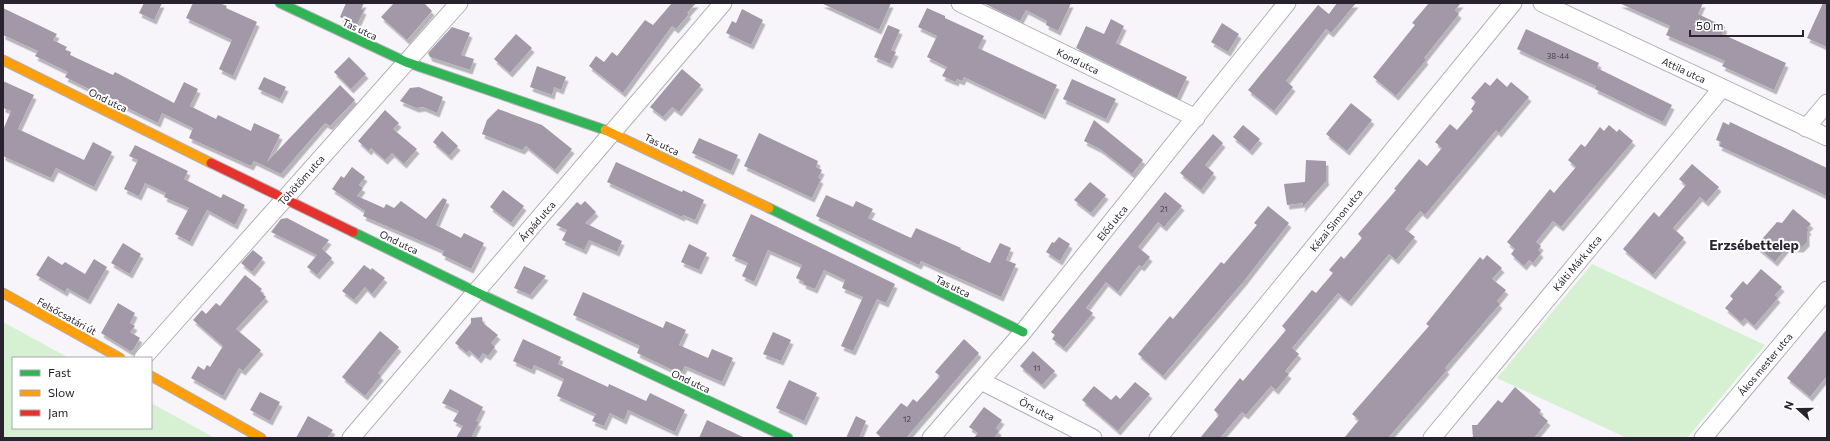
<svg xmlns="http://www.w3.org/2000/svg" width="1830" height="441" font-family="Commissioner,sans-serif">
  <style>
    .green { fill: #d5f1d2 }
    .building { fill: #a298a8; filter: url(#shadow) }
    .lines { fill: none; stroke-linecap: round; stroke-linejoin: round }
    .street-casing { stroke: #b2afb7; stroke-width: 19 }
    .fast-casing { stroke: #b2afb7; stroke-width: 11 }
    .slow-casing { stroke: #b2afb7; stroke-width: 11 }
    .jam-casing { stroke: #b2afb7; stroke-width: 11 }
    .street { stroke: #fefefe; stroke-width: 17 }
    .fast { stroke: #30b455; stroke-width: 9 }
    .slow { stroke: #ff9f0a; stroke-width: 9 }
    .jam { stroke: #e5322d; stroke-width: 9 }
    .labels { text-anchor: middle; stroke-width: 4; stroke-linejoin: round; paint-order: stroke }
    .number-label { font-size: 8px; fill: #47404d }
    .street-label { font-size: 10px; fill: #29232f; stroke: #fff }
    .district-label { font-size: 14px; font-weight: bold; fill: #29232f; stroke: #fff }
  </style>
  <defs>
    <filter id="shadow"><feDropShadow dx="2.5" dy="4.5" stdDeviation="0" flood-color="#0004"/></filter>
  </defs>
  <rect width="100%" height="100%" fill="#f7f5fa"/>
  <g class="green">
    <polygon points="1592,264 1765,345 1687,438 1627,438 1497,378"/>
    <polygon points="3,322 69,358 13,358 13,428 151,428 151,403 215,438 3,438"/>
  </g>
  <g class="building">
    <polygon points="144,3 162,3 154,20 139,13"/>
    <polygon points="193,3 219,3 227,6 226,8 257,22 233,76 219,69 232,40 186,18"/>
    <polygon points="346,3 364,3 361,9 364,10 357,25 340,17"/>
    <polygon points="394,3 424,3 432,11 407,40 381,17"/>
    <polygon points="672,3 696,3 687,13 689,14 676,29 672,26 623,93 589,66 596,56 604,62 612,52 617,56 645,20 653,25"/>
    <polygon points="821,3 891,3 879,30"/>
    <polygon points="983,3 1071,3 1058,31 1046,25 1047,21 1026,10 1020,21"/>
    <polygon points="1337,3 1356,3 1331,33 1326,29 1286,81 1293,87 1274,111 1248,90 1318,5 1329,14"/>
    <polygon points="1429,3 1461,3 1455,10 1459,14 1424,58 1426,60 1396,96 1373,77 1415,25 1412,23"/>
    <polygon points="1619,3 1703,3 1698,14 1725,27 1722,34 1786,63 1774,90 1722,66 1725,61 1666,35 1670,26"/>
    <polygon points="1823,3 1827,3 1827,47 1807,38"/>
    <polygon points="3,8 57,34 53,40 67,47 65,50 71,52 70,55 113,75 115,72 174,103 184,82 198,89 190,106 216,119 218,115 251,131 254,123 280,135 267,162 340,85 355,100 330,126 325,123 281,174 254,161 251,166 189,138 193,128 162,113 158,123 65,77 68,72 35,56 38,51 3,35"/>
    <polygon points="927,8 945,16 945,18 984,36 978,48 1057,85 1043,115 964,77 962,81 957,79 956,82 942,76 947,67 927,57 937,36 918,27"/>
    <polygon points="742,9 763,20 751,45 726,33 732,21 736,23"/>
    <polygon points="1111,19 1124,26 1116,43 1187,77 1177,98 1076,48 1086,26 1104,34"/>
    <polygon points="1222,23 1239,34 1228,52 1211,42"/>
    <polygon points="888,25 900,30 891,50 896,52 890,64 874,57"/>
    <polygon points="452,27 470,33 461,55 474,59 470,70 430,57 428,53"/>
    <polygon points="1526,29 1599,63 1597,68 1672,105 1663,122 1595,89 1596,86 1517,49"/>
    <polygon points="516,34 532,48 510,73 494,59"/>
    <polygon points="349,57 366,74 351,89 334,72"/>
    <polygon points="537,66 566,77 561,90 554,87 552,95 530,87"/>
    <polygon points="682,69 701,85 679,112 672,107 663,117 650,107"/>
    <polygon points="264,77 286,87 280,99 258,89"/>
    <polygon points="1497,78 1507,87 1511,82 1529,97 1499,133 1496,130 1425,215 1420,211 1405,229 1415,237 1396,260 1389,254 1349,302 1338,293 1292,348 1299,354 1285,371 1289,374 1276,390 1271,386 1246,415 1242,412 1220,438 1200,438 1219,415 1214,410 1240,378 1243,381 1286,330 1282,326 1312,290 1316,293 1333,273 1329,270 1341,256 1344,259 1362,238 1358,234 1396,190 1394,189 1419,159 1427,166 1442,148 1435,142 1450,124 1457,130 1473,111 1471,109 1476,102 1471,98 1485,82 1490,86"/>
    <polygon points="1072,79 1116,99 1106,119 1063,99"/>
    <polygon points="3,81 34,95 18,129 84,160 93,142 112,152 94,187 56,168 51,178 3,156 3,130 11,111 3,108"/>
    <polygon points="419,87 443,97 437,113 423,107 416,108 400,101 410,88"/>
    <polygon points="1351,103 1372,120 1347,151 1326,134"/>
    <polygon points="498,109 542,125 572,149 555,170 526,146 522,150 482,134 487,120"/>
    <polygon points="385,110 399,123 393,129 417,149 404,164 392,153 385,160 371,148 369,151 358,141"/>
    <polygon points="1094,120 1143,160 1132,174 1100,149 1084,141"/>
    <polygon points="1723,122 1729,125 1730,122 1827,168 1827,196 1719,146 1721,142 1716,140"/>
    <polygon points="1243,125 1260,139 1250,151 1233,137"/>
    <polygon points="1609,125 1617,132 1619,129 1633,141 1561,227 1553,221 1536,242 1541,246 1538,250 1541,253 1533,263 1529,260 1524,266 1511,254 1515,249 1507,242 1550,189 1554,193 1576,167 1568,160 1581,144 1585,147 1600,127 1604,131"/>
    <polygon points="442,131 458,146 449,156 433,142"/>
    <polygon points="759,133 818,161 816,167 822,170 818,178 821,179 812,198 744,166"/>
    <polygon points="1213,134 1223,143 1205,165 1214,173 1201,190 1180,173"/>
    <polygon points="699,138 738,155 731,171 692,153"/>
    <polygon points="135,145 188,171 184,179 221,198 223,194 245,205 235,225 207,210 190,242 175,234 189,208 164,197 166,193 145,183 139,196 124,189 138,160 129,156"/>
    <polygon points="1306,160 1326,161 1326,180 1328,179 1302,208 1303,203 1287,205 1284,184 1305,182"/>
    <polygon points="616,162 682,192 683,190 704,200 695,220 683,215 682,217 607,182"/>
    <polygon points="1692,164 1719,187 1706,202 1700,197 1673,228 1684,238 1653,275 1623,249 1654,212 1659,217 1686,185 1679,179"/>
    <polygon points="352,167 365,177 359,185 363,188 357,196 384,208 386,204 394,208 401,201 426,219 443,198 447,200 436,225 461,238 464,233 484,243 471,269 442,255 444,251 363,216 365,211 332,189 341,176 344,178"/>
    <polygon points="1090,182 1106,195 1091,213 1074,200"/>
    <polygon points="503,190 524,206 511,223 490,207"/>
    <polygon points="1165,192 1182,206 1164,227 1158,222 1138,247 1150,257 1142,267 1139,265 1118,292 1106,282 1086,308 1093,313 1064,348 1052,339 1055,335 1051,332"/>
    <polygon points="826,195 853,207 856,201 873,209 868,218 911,238 916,228 961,248 960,249 990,263 1000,243 1011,248 1006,260 1016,264 1001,297 921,261 919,265 816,216"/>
    <polygon points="585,201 596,212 585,223 622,241 617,252 589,240 584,250 562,240 567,230 556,225 577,202 581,205"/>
    <polygon points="1268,206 1289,223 1244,281 1163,376 1138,354 1170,316 1173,319 1221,262 1224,264 1257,225 1254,223"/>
    <polygon points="1793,209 1811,224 1807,228 1809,230 1807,232 1807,242 1801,248 1787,247 1775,262 1756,246 1777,222 1782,223"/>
    <polygon points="751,214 895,284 886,303 877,299 853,351 841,346 863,297 842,288 845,280 824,270 815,289 803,284 804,282 796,278 802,265 768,250 754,282 742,276 748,263 732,256"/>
    <polygon points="287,218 329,240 322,249 332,258 317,275 307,267 317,255 271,232 281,219"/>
    <polygon points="1059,237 1070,244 1060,261 1046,252 1052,242 1054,243"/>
    <polygon points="123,243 141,254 130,274 111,263"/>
    <polygon points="689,244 707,253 699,270 681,262"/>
    <polygon points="253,250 263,258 252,272 241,263"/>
    <polygon points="1487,255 1502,268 1492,279 1506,290 1497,301 1500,304 1445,368 1447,370 1388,438 1344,438 1359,420 1352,414 1429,326 1426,324 1480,257 1483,260"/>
    <polygon points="48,256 62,265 65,262 85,274 94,259 107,267 88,300 67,288 65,292 36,275"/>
    <polygon points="364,265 371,270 372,268 385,278 372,294 365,287 354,300 342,291"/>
    <polygon points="524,266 546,276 530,295 514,288"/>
    <polygon points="1761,269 1782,287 1775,295 1778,298 1754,326 1745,318 1741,322 1725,308 1733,299 1730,296 1743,281 1747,285"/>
    <polygon points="245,275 262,289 260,291 266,297 236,329 261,350 243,371 239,368 223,396 191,378 198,366 204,370 207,365 210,367 223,346 193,320 202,310 206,314 216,303 220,306"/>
    <polygon points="583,292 663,328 666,321 686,330 679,345 708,358 712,349 733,358 722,382 685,366 681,374 637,353 640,346 573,315"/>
    <polygon points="118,303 135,313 130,323 135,326 130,332 140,338 133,350 130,351 101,333"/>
    <polygon points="482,317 483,323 498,335 491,343 495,347 488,356 483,353 479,359 469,350 467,353 455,343 471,323 471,318"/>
    <polygon points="1827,329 1827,376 1810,397 1787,378"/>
    <polygon points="380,331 399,347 378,373 381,376 365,396 342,377"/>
    <polygon points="773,332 791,340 781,361 763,354"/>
    <polygon points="523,339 561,357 558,364 608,387 609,384 646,401 650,393 685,410 675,432 628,410 624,420 610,413 604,426 592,421 596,414 557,396 564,379 534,365 532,370 513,361"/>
    <polygon points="964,339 979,353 906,438 882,438 876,433 901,403 907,407 913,399 917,402 940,376 935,372"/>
    <polygon points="1033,351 1055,371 1042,385 1020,366"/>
    <polygon points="789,380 817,393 804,421 776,408"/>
    <polygon points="1135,382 1150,394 1118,431 1082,400 1094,386 1111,400 1116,395 1120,399"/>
    <polygon points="1515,387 1541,410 1539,413 1548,421 1534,438 1473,438 1472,425 1477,425 1498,400 1502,403"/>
    <polygon points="450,389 483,407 476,421 479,422 471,438 456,438 463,426 453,421 459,411 442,403"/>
    <polygon points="260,392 280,402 270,421 250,410"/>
    <polygon points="984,407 1002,420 996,428 999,431 994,438 974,438 978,433 969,427"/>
    <polygon points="308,416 333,430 327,438 296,438"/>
    <polygon points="856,416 866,421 859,438 846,438"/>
    <polygon points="707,420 745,438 699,438"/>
  </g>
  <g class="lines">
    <g class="street-casing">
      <g id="street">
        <polyline points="960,3 1196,118"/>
        <polyline points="1542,3 1827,137"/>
        <polyline points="1806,128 1827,103"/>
        <polyline points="143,358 459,3"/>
        <polyline points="981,381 1093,438"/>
        <polyline points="351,438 723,3"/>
        <polyline points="931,438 1023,332 1287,3"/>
        <polyline points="1158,438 1513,3"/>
        <polyline points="1432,438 1722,88"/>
        <polyline points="1703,438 1827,290"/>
      </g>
    </g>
    <g class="fast-casing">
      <g id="fast">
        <polyline points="280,3 406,62 605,130"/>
        <polyline points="769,208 1023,332"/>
        <polyline points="353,232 476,292 788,438"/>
      </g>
    </g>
    <g class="slow-casing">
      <g id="slow">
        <polyline points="3,60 211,163"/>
        <polyline points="605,130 769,208"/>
        <polyline points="3,293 120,358"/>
        <polyline points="151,376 261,438"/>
      </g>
    </g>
    <g class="jam-casing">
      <polyline id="jam" points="211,163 353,232"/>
    </g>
    <use href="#street" class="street"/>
    <use href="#fast" class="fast"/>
    <use href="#slow" class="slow"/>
    <use href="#jam" class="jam"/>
  </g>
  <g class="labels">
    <g class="number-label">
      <text x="1558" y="59">38-44</text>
      <text x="1164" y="212">21</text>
      <text x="1037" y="371">11</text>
      <text x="907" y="422">12</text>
    </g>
    <g class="street-label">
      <text transform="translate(360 29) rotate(25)" y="4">Tas utca</text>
      <text transform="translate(1078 61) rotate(26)" y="4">Kond utca</text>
      <text transform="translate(1684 70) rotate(25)" y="4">Attila utca</text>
      <text transform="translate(108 100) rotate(26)" y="4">Ond utca</text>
      <text transform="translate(662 144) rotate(26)" y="4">Tas utca</text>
      <text transform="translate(301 180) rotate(-48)" y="4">Töhötöm utca</text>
      <text transform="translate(1336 220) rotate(-51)" y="4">Kézai Simon utca</text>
      <text transform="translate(537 221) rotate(-49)" y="4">Árpád utca</text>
      <text transform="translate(1112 223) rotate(-51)" y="4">Előd utca</text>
      <text transform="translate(399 242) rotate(26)" y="4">Ond utca</text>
      <text transform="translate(1577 263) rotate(-50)" y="4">Kálti Márk utca</text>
      <text transform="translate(953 286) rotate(26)" y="4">Tas utca</text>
      <text transform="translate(67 316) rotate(29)" y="4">Felsőcsatári út</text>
      <text transform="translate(1765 364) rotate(-50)" y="4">Ákos mester utca</text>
      <text transform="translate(691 381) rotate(25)" y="4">Ond utca</text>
      <text transform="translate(1037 409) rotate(27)" y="4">Örs utca</text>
    </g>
    <g class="district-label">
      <text x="1754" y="250">Erzsébettelep</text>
    </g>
  </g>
  <rect width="1830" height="441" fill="none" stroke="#29232f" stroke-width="8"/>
  <rect x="12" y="357" width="140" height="72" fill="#ffffff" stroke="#a9a7ac"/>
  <rect x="20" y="370" width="20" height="6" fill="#30b455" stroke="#a9a7ac"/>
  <text x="48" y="377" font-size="12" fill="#29232f">Fast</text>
  <rect x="20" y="390" width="20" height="6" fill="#ff9f0a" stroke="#a9a7ac"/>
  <text x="48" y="397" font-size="12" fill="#29232f">Slow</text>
  <rect x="20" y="410" width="20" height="6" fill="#e5322d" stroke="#a9a7ac"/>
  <text x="48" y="417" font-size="12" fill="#29232f">Jam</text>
  <g transform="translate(1798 409) rotate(291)" stroke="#ffffff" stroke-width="3" paint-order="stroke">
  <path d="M0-3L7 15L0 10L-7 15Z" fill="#29232f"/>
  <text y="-6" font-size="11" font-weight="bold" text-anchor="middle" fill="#29232f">N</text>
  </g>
  <path d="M1690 30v6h113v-6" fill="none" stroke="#29232f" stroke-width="2"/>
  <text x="1696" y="30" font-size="12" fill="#29232f" stroke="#ffffff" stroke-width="3" paint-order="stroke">50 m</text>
</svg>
